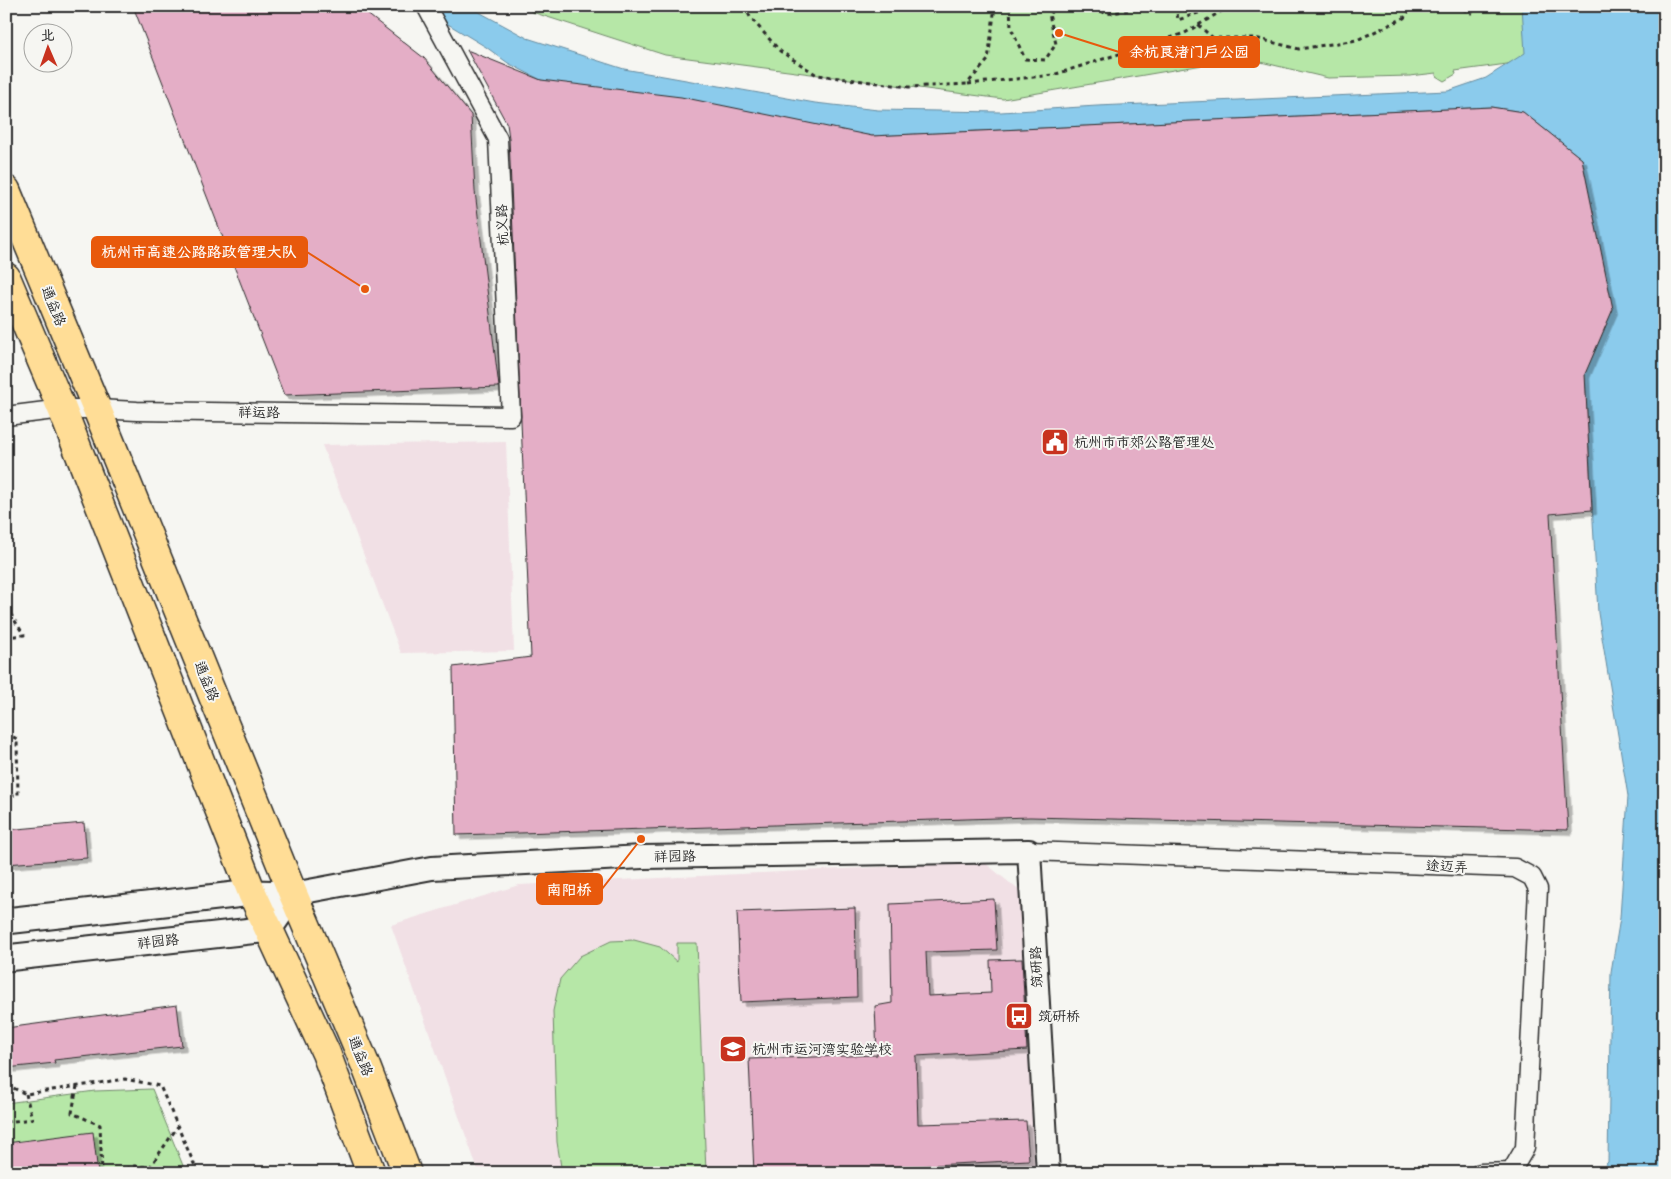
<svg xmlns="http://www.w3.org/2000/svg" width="1671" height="1179" font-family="Mali,'LXGW WenKai TC',sans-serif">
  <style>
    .built { fill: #f1e0e5 }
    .green { fill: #b6e7a7; stroke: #708969 }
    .water { fill: #8bcbec; stroke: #658b9f }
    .building { fill: #e4aec6; stroke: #2b2b2b; filter: url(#shadow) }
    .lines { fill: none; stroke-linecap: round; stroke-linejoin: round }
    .minor-casing { stroke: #2b2b2b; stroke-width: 21 }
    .tertiary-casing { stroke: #2b2b2b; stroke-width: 26 }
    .secondary-casing { stroke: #2b2b2b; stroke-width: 29 }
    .primary-casing { stroke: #2b2b2b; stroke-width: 31 }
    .path { stroke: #2b2b2b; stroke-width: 3; stroke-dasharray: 4 4; stroke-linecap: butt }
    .minor { stroke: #f6f6f2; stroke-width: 18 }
    .tertiary { stroke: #f6f6f2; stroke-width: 22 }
    .secondary { stroke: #f6f6f2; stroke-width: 25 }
    .primary { stroke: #ffdd96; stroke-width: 28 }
    .labels { text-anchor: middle; stroke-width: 4; stroke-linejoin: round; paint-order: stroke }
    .street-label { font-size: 14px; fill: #2b2b2b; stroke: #f6f6f2 }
    .poi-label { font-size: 14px; fill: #2b2b2b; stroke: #f6f6f2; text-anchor: start }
    .leader { fill: none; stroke: #e8590c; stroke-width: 2 }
    .callout-dot { fill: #e8590c; stroke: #f6f6f2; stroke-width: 2 }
    .callout { fill: #e8590c; stroke: #e8590c; stroke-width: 2 }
    .callout-label { font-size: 15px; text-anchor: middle; font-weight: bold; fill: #fff }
  </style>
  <defs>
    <filter id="shadow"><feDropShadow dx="4.5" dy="4.5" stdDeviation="0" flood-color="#0004"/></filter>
  </defs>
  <rect width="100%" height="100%" fill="#f6f6f2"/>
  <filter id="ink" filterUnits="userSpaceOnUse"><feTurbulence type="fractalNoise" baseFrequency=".02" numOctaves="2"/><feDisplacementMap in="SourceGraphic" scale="10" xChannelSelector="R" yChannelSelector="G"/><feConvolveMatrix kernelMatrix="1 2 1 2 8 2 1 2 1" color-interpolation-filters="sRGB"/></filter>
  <g filter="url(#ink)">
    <g class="built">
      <polygon points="506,442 514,651 401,653 322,445"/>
      <polygon points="984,862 1021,892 1037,1173 479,1173 391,925 519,885"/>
    </g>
    <g class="green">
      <polygon points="521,6 1553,6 1562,47 1507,64 1455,71 1456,74 1444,81 1436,76 1436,73 1410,76 1328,78 1244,58 1003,99 665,55 532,12"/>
      <polygon points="634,940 660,947 677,962 677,943 697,943 706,1173 562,1173 557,1142 553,1011 560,979 580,956 611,941"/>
      <polygon points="152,1089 186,1173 6,1173 6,1103 95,1091"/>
    </g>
    <polygon class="water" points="418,6 468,6 527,38 624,69 815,103 878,110 1001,112 1097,106 1448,91 1486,78 1525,53 1522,6 1665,6 1665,1173 1598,1173 1608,1162 1611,972 1620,918 1628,796 1598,613 1585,374 1613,309 1582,159 1523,112 1491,107 872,136 541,80 508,63 486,47"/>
    <g class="building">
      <polygon points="133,6 357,6 424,58 471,115 475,191 499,387 284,395"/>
      <polygon points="467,50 541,80 681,97 872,136 1491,107 1523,112 1582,159 1613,309 1585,374 1592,510 1550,514 1568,830 1030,817 456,835 453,667 531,657 509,138 507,124"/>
      <polygon points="84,823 87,858 6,864 6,830"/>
      <polygon points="994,899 997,950 926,952 928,996 991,993 990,960 1022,959 1027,1050 916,1056 918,1124 1026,1121 1029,1160 781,1173 754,1173 749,1059 877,1055 875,1006 892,1003 890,904"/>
      <polygon points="855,908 857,997 741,1002 737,912"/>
      <polygon points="177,1005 182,1046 54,1060 55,1063 6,1068 6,1028"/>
      <polygon points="93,1132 98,1173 6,1173 6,1143"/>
    </g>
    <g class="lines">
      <g class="minor-casing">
        <g id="minor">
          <polyline points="6,416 62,409 97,409 137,411 511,416 498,139 426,6"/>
          <polyline points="1029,851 1515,868 1532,877 1538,889 1525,1148 1511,1172 1480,1173"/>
        </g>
      </g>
      <g class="tertiary-casing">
        <polyline id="tertiary" points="293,894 432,868 643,857 1029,851 1048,1173"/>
      </g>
      <g class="secondary-casing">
        <g id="secondary">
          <polyline points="6,921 252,893 293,894"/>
          <polyline points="6,958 269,929 293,894"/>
        </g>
      </g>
      <g class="primary-casing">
        <g id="primary">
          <polyline points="6,190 97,409 293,894 365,1064 407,1173"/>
          <polyline points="6,277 62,409 252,893 326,1053 371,1173"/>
        </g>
      </g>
      <g class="path">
        <polyline points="745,6 750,17 780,51 817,75 909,87 967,84 988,60 995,6"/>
        <polyline points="1010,6 1011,28 1025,59 1045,60 1056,44 1049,14 1058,6"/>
        <polyline points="1095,6 1106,14 1129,10 1133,6"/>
        <polyline points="1176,6 1178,20 1218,6"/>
        <polyline points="1456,6 1471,13 1479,6"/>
        <polyline points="1198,25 1213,38 1255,38 1299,49 1357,40 1404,18 1412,6"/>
        <polyline points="968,84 1053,75 1185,33 1230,6"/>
        <polyline points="6,607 24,635 6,637"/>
        <polyline points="6,733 17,739 18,795 6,796"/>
        <polyline points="6,1086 9,1086 26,1094 125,1079 160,1086 198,1173"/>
        <polyline points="77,1086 72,1113 100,1125 102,1173"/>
        <polyline points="6,1122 32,1119 26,1094"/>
        <polyline points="150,1167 176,1173"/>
        <polyline points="119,1173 132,1166 150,1167 178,1126"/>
        <polyline points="189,1173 197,1170"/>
      </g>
      <use href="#minor" class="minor"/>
      <use href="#tertiary" class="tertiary"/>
      <use href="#secondary" class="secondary"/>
      <use href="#primary" class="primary"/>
    </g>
  </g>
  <defs>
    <g id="civic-square" transform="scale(1.4375)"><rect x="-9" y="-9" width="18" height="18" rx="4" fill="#c8321e" stroke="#f6f6f2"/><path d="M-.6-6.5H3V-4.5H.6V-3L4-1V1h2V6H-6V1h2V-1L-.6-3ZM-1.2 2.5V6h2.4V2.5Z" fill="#fff"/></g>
    <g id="bus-square" transform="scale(1.4375)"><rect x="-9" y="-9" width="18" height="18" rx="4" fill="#c8321e" stroke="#f6f6f2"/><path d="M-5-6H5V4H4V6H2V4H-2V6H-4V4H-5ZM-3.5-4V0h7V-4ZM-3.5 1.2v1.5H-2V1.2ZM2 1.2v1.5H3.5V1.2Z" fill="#fff"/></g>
    <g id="school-square" transform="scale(1.4375)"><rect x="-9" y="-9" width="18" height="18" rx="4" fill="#c8321e" stroke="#f6f6f2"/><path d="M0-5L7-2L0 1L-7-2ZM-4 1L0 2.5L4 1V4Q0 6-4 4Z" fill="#fff"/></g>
  </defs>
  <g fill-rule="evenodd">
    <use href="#civic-square" x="1055" y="442"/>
    <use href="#bus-square" x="1019" y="1016"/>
    <use href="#school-square" x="733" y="1049"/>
  </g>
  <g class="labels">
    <g class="street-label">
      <text transform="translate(502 225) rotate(-93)" y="5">杭义路</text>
      <text transform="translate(54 306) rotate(68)" y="5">通益路</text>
      <text transform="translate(259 412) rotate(1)" y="5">祥运路</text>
      <text transform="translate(207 681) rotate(68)" y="5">通益路</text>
      <text transform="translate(675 856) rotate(-1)" y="5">祥园路</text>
      <text transform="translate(1447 866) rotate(2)" y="5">途迈弄</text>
      <text transform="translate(158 941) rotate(-6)" y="5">祥园路</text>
      <text transform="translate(1036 967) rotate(-93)" y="5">筑研路</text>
      <text transform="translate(361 1056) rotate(68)" y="5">通益路</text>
    </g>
    <g class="poi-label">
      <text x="1074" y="447">杭州市市郊公路管理处</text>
      <text x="1038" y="1021">筑研桥</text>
      <text x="752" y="1054">杭州市运河湾实验学校</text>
    </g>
  </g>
  <path class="leader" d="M1059 33L1119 52M365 289L307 252M641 839L602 889"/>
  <g class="callout-dot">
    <circle cx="1059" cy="33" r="5"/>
    <circle cx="365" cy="289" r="5"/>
    <circle cx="641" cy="839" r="5"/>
  </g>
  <g class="callout">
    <rect x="1119" y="37" width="140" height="30" rx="5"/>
    <rect x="92" y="237" width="215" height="30" rx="5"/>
    <rect x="537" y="874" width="65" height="30" rx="5"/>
  </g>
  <g class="callout-label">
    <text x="1189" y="57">余杭良渚门户公园</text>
    <text x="199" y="257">杭州市高速公路路政管理大队</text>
    <text x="569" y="895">南阳桥</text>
  </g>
  <rect width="1671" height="1179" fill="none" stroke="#f6f6f2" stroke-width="25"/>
  <rect x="12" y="12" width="1646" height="1154" fill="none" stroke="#2b2b2b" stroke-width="2" filter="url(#ink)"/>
  <g transform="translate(48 48) rotate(358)"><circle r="24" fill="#f6f6f2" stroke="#a5a5a2"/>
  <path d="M0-4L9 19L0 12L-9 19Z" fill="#c8321e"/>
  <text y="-8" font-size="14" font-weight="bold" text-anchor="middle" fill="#2b2b2b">北</text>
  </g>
</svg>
